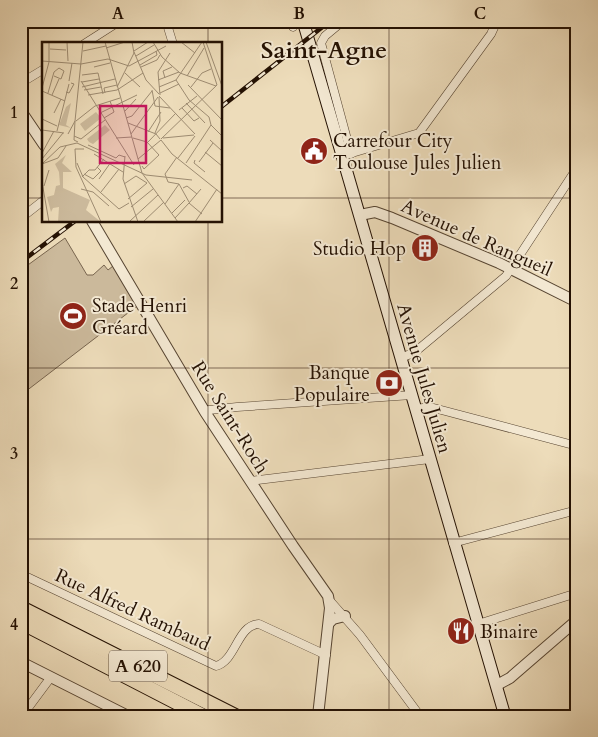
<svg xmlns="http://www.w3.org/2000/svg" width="598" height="737" font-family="Cardo,serif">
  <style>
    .green { fill: #cbb99b; stroke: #78654f }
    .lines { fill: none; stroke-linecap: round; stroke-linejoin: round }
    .minor-casing { stroke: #564431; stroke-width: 9 }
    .tertiary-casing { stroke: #564431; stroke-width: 12 }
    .secondary-casing { stroke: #241103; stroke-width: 13 }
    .motorway-casing { stroke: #241103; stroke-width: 16 }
    .minor { stroke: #f3e8d2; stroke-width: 8 }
    .tertiary { stroke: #f3e8d2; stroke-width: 10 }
    .secondary { stroke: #f3e8d2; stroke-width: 11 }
    .motorway { stroke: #eddcba; stroke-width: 14 }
    .rail-casing { stroke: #241103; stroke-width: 4.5 }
    .rail { stroke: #f3e8d2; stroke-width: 2.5; stroke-dasharray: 8; stroke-linecap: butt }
    .grid { fill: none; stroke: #241103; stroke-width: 1; stroke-opacity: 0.55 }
    .labels { text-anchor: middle; stroke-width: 4; stroke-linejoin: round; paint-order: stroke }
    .shield { fill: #f3e8d2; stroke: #625241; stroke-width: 1 }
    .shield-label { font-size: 18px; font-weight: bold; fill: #241103 }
    .poi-label { font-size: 19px; fill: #241103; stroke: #f3e8d2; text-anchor: start }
    .street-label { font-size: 19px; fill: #241103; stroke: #f3e8d2 }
    .district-label { font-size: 24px; font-weight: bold; fill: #241103; stroke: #f3e8d2 }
    .inset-road { fill: none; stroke: #9d8b71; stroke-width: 1 }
    .view { fill: #c2185b; fill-opacity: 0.15; stroke: #c2185b; stroke-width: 2.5 }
    .inset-edge { fill: none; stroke: #241103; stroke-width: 2.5 }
    .neatline { fill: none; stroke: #241103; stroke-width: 2 }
    .grid-label { font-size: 16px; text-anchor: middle; font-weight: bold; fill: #241103 }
  </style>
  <rect width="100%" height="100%" fill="#eddcba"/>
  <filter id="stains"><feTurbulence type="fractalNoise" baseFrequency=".004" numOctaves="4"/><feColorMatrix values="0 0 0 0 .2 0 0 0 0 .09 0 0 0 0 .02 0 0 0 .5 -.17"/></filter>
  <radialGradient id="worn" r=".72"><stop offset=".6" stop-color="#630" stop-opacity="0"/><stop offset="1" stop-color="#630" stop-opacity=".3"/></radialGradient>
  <polygon class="green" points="65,238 87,275 93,275 104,265 108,270 113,266 137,306 21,395 21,270"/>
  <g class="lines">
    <g class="minor-casing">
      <g id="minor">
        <polyline points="166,21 173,44"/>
        <polyline points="291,21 293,27"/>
        <polyline points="343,21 325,36 321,43 351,154"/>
        <polyline points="84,44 120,21"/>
        <polyline points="21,83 44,69"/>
        <polyline points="342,156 419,133 491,34 497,21"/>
        <polyline points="21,218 44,200"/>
        <polyline points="401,358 415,352 506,276 577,168"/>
        <polyline points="416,409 430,407 577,446"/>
        <polyline points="205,412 209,410 237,407 412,395"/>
        <polyline points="250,481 430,459"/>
        <polyline points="453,543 577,510"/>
        <path d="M21,574L216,666C236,661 237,625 259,624L326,655"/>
        <polyline points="331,602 360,635 420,716"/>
        <polyline points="478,624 577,593"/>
        <polyline points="22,716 51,677"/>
      </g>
    </g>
    <g class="tertiary-casing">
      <g id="tertiary">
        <polyline points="21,111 44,145"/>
        <polyline points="360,215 375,212 392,218 499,263 577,302"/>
        <polyline points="92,221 205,412 293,546 328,596 330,608 318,716"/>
        <polyline points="329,623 333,619 345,616"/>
        <polyline points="21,662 128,716"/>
        <polyline points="497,685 510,678 577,620"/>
      </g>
    </g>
    <g class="secondary-casing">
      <polyline id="secondary" points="303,21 505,716"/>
    </g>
    <g class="motorway-casing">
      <g id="motorway">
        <polyline points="21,608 235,716"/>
        <polyline points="21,622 203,716"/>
      </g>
    </g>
    <use href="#minor" class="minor"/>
    <use href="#tertiary" class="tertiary"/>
    <use href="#secondary" class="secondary"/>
    <use href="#motorway" class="motorway"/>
    <g class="rail-casing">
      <g id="rail">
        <polyline points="221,107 330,21"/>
        <polyline points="21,262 75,221"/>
      </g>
    </g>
    <use href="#rail" class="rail"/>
  </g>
  <path class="grid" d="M208,21V44M389,21V716M21,198H44M221,198H577M208,221V716M21,368H577M21,539H577"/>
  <defs>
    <g id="civic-disc" transform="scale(1.4375)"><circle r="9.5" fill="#8f2418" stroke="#f3e8d2"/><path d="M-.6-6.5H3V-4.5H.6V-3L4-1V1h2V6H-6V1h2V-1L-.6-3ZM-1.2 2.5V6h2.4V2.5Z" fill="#fff"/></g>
    <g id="building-disc" transform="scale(1.4375)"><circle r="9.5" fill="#8f2418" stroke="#f3e8d2"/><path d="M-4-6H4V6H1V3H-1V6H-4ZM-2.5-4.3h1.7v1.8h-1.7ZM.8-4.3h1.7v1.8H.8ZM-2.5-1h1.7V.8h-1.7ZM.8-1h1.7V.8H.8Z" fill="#fff"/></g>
    <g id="stadium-disc" transform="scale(1.4375)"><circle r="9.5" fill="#8f2418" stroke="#f3e8d2"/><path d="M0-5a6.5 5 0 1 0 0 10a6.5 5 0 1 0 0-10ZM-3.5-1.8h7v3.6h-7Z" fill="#fff"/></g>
    <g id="bank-disc" transform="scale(1.4375)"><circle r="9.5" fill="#8f2418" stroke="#f3e8d2"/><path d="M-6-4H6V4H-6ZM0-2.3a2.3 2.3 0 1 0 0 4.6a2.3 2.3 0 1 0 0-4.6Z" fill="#fff"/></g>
    <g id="restaurant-disc" transform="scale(1.4375)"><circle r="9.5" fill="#8f2418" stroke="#f3e8d2"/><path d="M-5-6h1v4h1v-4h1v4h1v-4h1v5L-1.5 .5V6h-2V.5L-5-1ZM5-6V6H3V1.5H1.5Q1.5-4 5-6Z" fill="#fff"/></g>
  </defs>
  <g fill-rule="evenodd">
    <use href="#civic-disc" x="314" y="151"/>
    <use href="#building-disc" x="425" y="248"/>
    <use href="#stadium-disc" x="73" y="316"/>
    <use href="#bank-disc" x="389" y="383"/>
    <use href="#restaurant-disc" x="461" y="631"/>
  </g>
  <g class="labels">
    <rect class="shield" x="109" y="650.5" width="58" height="31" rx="4"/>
    <g class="shield-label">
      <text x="138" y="672">A 620</text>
    </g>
    <g class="poi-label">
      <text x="333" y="147">Carrefour City<tspan x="333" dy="22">Toulouse Jules Julien</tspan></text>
      <text x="406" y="255" text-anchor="end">Studio Hop</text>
      <text x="92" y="312">Stade Henri<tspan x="92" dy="22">Gréard</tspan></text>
      <text x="370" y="379" text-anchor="end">Banque<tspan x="370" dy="22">Populaire</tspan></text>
      <text x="480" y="638">Binaire</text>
    </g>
    <g class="street-label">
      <text transform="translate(477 237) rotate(24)" y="7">Avenue de Rangueil</text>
      <text transform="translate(425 378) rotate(74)" y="7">Avenue Jules Julien</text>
      <text transform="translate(231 417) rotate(58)" y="7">Rue Saint-Roch</text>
      <text transform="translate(133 609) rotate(25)" y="7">Rue Alfred Rambaud</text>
    </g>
    <g class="district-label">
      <text x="324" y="58">Saint-Agne</text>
    </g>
  </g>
  <g transform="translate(42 42)">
    <rect width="180" height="180" fill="#eddcba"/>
    <path d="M29,61L24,83L29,86L17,83L24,65ZM54,70L59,76L43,89L38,82ZM63,83L68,88L51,102L47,100L45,97ZM24,113L20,121L30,130H21V146L48,158L44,168L59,180H16L17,165L11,166L9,170L5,155L12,153L14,144L18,143L17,130L13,122Z" fill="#cbb99b"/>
    <path class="inset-road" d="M25,0L26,19M63,0L100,131L136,180M111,0L120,15L138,31L174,44M139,0L153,11M164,0L180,44M64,6L83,0M8,7L24,8M41,9L64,4M92,9L106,0M92,10L104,38L117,52M94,14L112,3M0,19L39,22L66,17L87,24L124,4M98,23L115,13L114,9M52,25L68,21M99,25L115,18L118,13M83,31L98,45M40,33L56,31L61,52M145,34L162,6M123,36L121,29L130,25M116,38L137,30M27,39L30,21M39,39L92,123M40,40L57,37M146,43L180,78M40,45L73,37M75,45L92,11L90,0M117,45L134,38M149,45L160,31L169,27M0,46L7,20V0M42,48L59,45M110,48L113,64L128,66M0,49L23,59M24,50L27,51L32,42L29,41M6,51L12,30L17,26L22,29L19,37L12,34M63,51L62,46L75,43M118,51L137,42M10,53L17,37M46,53L75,48L101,31M118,53L116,30L128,11M117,54L153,92M144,61L163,81M140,66L152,79L157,76M137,68L155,54M83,69L94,57M12,71L19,57M58,71L95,53M62,76L72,70L68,59M84,76L90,74L110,49M0,77L15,84M33,79L41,0M34,79L53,64L78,56M86,81L114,92L118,97M169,83L180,94M0,88L22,91M15,89L27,42M106,90L119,70M113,91L118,79L117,55M26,92L33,79L32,98L36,100M89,92L116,55M32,94L39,97L63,78M74,96L90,95M91,96L105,100L117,113L102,127L100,124M121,96L152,93M119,97L175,43L161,0M119,98L130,112L180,152M168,98L180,109M106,100L134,71M46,103L74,116L77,113L83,115M42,107H33L34,125L59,180M163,110L180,124M0,111L12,89M52,112L81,130M83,114L81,137L96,180M135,115L123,132L126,140L137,142M136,116L153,94M0,117L21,91M96,117L119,98M153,118L152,121L163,130M157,120L171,101M35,121L41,135L77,167L87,161M144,121L169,83L167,75L147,58L134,38L160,0M0,122L18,105L35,101L104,133L150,138M0,122L16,116L24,104M42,132L51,137L59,129L55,125M40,135L47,128H53L62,117M57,137L69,120M0,140L7,180M82,142L94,134L105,141L86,157M2,144L7,128M141,146L145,144L155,152M39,147L51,150L67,164M59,150L77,127M147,161L159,147M147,161L160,172M123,162L137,142L147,160M89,165L111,147M130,171L143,158M133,176L147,161M88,179L116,153M101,180L122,160M153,180L175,147"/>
    <path class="view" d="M58,64H104V121H58Z"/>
    <rect width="180" height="180" class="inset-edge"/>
  </g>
  <rect width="598" height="737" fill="none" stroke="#eddcba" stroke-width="55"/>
  <rect x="28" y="28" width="542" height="682" class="neatline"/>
  <g class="grid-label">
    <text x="118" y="19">A</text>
    <text x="299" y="19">B</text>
    <text x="480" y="19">C</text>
    <text x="14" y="118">1</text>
    <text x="14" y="289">2</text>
    <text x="14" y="459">3</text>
    <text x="14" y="630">4</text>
  </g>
  <rect width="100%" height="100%" filter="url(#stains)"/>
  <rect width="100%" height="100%" fill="url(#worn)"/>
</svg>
